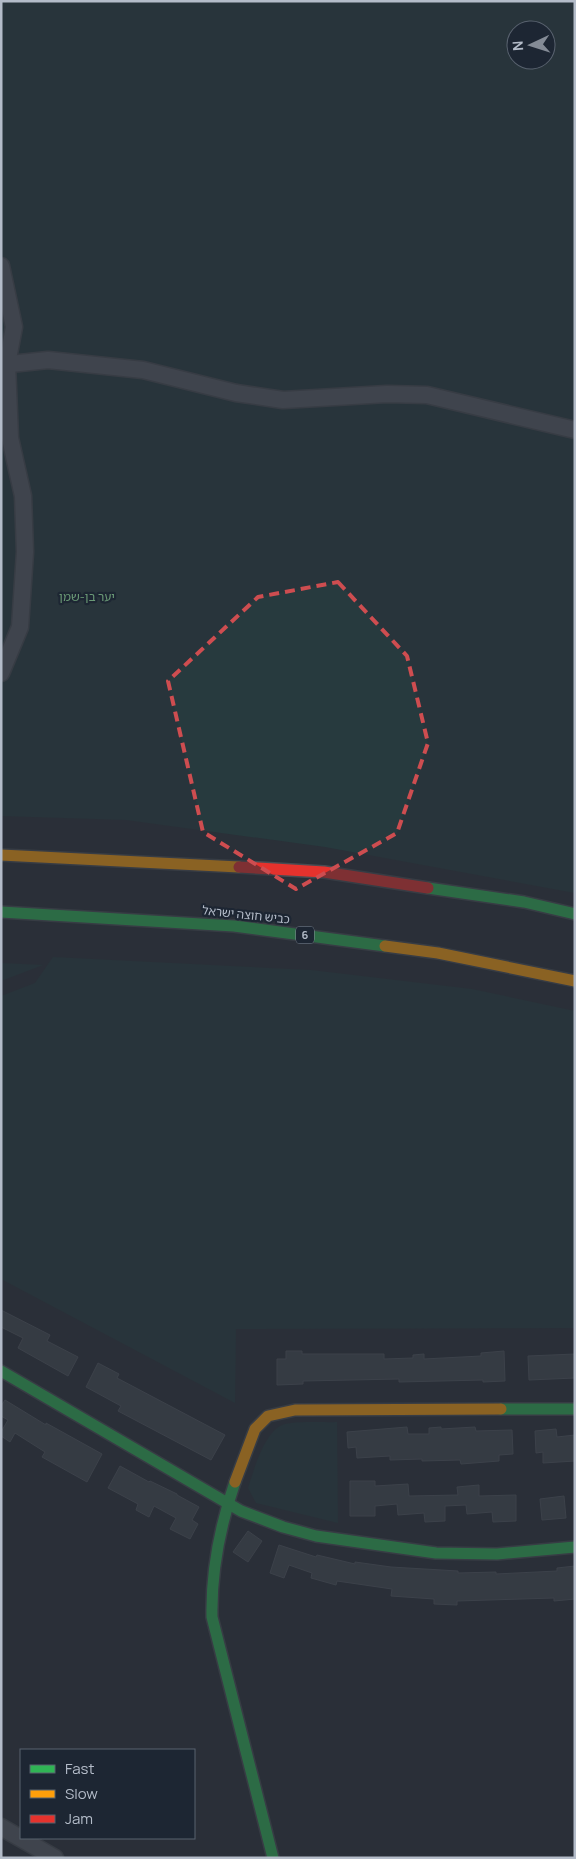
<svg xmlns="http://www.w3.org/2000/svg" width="576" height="1859" font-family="Manrope,'Noto Sans Hebrew',sans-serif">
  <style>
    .green { fill: #273a3e; fill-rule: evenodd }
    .building { fill: #444950; stroke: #52575f }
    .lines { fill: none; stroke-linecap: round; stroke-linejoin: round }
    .street-casing { stroke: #484c53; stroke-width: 19 }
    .fast-casing { stroke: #484c53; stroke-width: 14 }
    .slow-casing { stroke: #484c53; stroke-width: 14 }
    .jam-casing { stroke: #484c53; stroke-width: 14 }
    .street { stroke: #5a5e66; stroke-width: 16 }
    .fast { stroke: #30b455; stroke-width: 11 }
    .slow { stroke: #ff9f0a; stroke-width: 11 }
    .jam { stroke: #e5322d; stroke-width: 11 }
    .marked { fill: none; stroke: #ce4d50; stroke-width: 4; stroke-dasharray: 10 6; stroke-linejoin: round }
    .labels { text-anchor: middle; stroke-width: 4.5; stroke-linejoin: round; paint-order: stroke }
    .shield { fill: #1d2633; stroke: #878f9c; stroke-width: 1 }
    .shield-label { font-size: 11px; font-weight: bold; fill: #b4bcc9 }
    .park-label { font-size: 12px; fill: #6b9a76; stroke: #1d2633 }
    .street-label { font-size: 12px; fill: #b4bcc9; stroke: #1d2633 }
  </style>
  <rect width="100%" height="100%" fill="#2a3038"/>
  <g class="green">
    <path d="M1,1H575V893L325,847L126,820L1,816ZM516,30H546V60H516Z"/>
    <polygon points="53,957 311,970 472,989 575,1011 575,1328 236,1329 235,1403 1,1279 1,996 35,983"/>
    <polygon points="1,963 43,965 1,981"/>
    <path d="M337,1422L338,1523L256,1503L248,1488C254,1470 263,1436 280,1426C292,1420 323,1423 337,1422Z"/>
  </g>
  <g class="building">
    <polygon points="1,1310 50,1335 47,1341 78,1357 68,1376 18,1348 23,1338 1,1327"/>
    <polygon points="286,1351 302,1351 302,1354 384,1354 384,1359 413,1358 413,1355 424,1354 424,1359 481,1356 481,1353 504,1351 505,1381 483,1382 483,1380 399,1382 399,1379 303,1381 303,1384 277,1385 277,1359 286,1359"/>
    <polygon points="575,1354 575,1378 529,1380 528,1356"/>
    <polygon points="98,1363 119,1374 117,1378 225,1435 211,1460 118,1411 121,1406 86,1387"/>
    <polygon points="5,1400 46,1425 46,1423 102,1454 87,1482 42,1457 45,1452 15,1433 10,1442 1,1436 1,1432 8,1420 1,1416 1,1406"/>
    <polygon points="407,1427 408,1434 429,1434 429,1428 441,1427 441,1429 475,1427 476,1431 512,1430 513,1454 499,1455 499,1461 461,1464 460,1460 422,1461 422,1459 390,1460 390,1456 357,1458 356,1447 348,1448 347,1432"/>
    <polygon points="556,1429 557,1437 575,1435 575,1461 543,1463 543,1452 536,1453 535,1431"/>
    <polygon points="120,1466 149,1482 150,1481 177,1494 177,1495 199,1507 192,1520 198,1524 190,1539 170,1529 176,1518 154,1506 149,1517 136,1510 138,1504 108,1488"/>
    <polygon points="350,1481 375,1481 375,1486 408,1484 409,1496 458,1495 457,1487 479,1485 479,1496 516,1495 516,1521 493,1522 492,1512 467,1514 466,1505 445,1506 445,1521 425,1522 424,1513 398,1515 397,1504 375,1506 375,1516 350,1516"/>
    <polygon points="564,1496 566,1518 542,1520 540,1499"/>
    <polygon points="248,1531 262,1541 248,1562 233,1552"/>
    <polygon points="279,1545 316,1557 317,1555 355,1564 355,1562 391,1567 458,1571 458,1573 496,1572 496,1574 557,1571 557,1568 575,1566 575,1599 554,1601 554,1598 457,1601 457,1605 434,1604 434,1599 391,1596 392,1589 337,1581 336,1585 311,1578 312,1573 289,1565 284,1578 270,1573"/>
  </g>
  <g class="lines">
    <g class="street-casing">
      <g id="street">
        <polyline points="1,266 14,327 7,364 10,438 23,496 25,552 20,627 1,673"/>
        <polyline points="1,365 48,360 143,370 236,393 283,400 387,394 427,395 575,430"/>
        <polyline points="1,1827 55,1858"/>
      </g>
    </g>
    <g class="fast-casing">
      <g id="fast">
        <polyline points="428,888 524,902 575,914"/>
        <polyline points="1,912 234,926 385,946"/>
        <polyline points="1,1371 241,1511 283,1527 316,1536 436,1553 497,1554 575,1547"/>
        <polyline points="501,1409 575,1409"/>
        <path d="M235,1482C220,1526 211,1570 212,1617L273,1858"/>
      </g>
    </g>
    <g class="slow-casing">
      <g id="slow">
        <polyline points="1,855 239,867"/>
        <polyline points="385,946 438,953 575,981"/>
        <polyline points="235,1482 255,1429 268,1416 295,1410 501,1409"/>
      </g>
    </g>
    <g class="jam-casing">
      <polyline id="jam" points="239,867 324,872 428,888"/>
    </g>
    <use href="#street" class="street"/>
    <use href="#fast" class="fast"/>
    <use href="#slow" class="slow"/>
    <use href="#jam" class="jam"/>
  </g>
  <path d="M0 0H576V1859H0ZM338,582L407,656L428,743L397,833L296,889L203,832L168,681L258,597Z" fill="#2a3038" fill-opacity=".55" fill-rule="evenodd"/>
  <path class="marked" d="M338,582L407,656L428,743L397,833L296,889L203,832L168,681L258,597Z"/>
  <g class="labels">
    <rect class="shield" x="296" y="926.5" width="18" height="17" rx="4"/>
    <g class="shield-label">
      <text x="305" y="939">6</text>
    </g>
    <g class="park-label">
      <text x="87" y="601">יער בן-שמן</text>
    </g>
    <g class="street-label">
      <text transform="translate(246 915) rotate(6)" y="4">כביש חוצה ישראל</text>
    </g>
  </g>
  <rect width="576" height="1859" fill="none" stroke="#b4bcc9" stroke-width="5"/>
  <rect x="20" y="1749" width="175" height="90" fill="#1d2633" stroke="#59626f"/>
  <rect x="30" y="1765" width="25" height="8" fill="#30b455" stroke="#59626f"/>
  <text x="65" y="1774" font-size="15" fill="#b4bcc9">Fast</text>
  <rect x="30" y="1790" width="25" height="8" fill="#ff9f0a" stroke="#59626f"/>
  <text x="65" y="1799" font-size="15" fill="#b4bcc9">Slow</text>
  <rect x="30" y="1815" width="25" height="8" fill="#e5322d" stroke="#59626f"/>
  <text x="65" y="1824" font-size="15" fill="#b4bcc9">Jam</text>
  <g transform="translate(531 45) rotate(266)"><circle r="24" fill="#1d2633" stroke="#59626f"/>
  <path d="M0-4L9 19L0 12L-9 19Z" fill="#848b96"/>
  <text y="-8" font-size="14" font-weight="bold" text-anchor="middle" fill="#b4bcc9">N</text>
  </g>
</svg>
